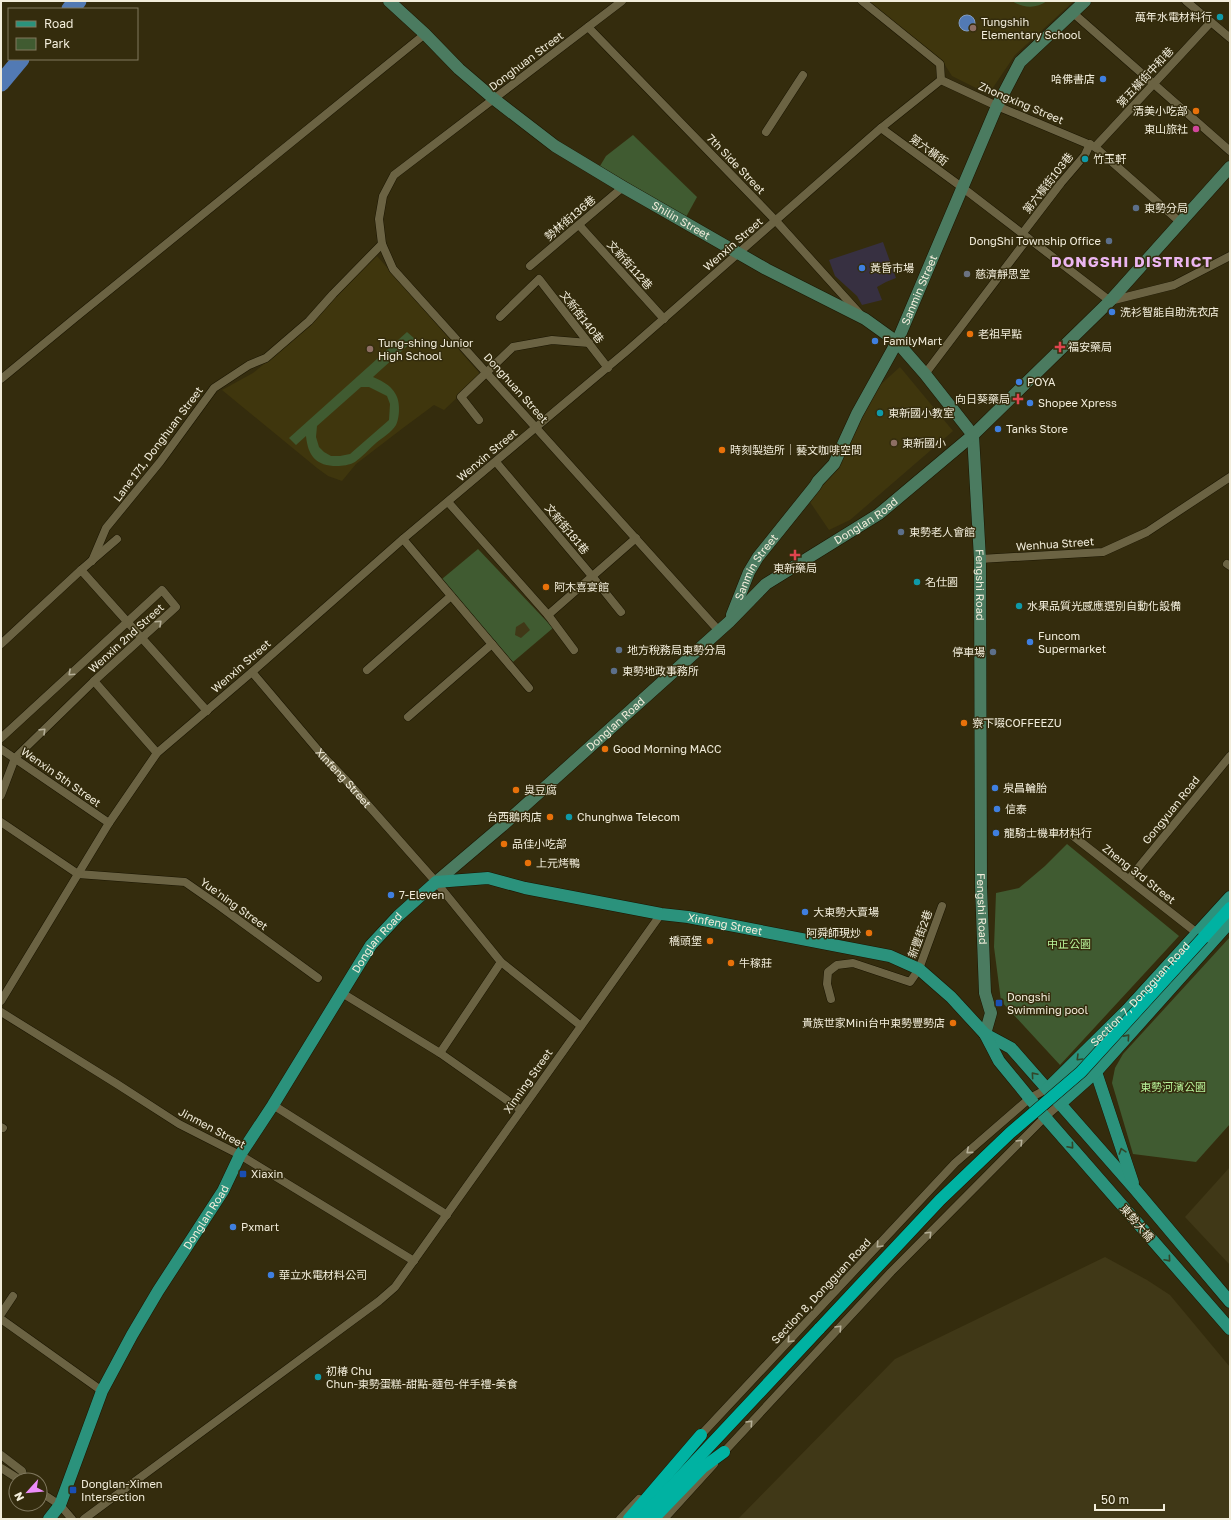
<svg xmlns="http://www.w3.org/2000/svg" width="1231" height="1520" font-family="'Golos Text','Noto Sans TC',sans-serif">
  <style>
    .commercial { fill: #373041 }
    .built { fill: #3f360d }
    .green { fill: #405b31; fill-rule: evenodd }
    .sand { fill: #403817 }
    .water { fill: #527ab4; stroke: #829cc0 }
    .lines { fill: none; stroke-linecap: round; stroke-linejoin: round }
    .river { stroke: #527ab4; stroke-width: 17 }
    .street-casing { stroke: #1a1501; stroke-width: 9 }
    .secondary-casing { stroke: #1a1501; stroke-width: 13 }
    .primary-casing { stroke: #1a1501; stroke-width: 13 }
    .highway-casing { stroke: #1a1501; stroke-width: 13 }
    .street { stroke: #6b6343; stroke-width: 8 }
    .secondary { stroke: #4b7b60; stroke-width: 12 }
    .primary { stroke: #2b927c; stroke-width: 12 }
    .highway { stroke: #00b2a2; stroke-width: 12 }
    .highway-bridge-casing { stroke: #1a1501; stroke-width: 13; stroke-linecap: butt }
    .highway-bridge { stroke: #00b2a2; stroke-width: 12 }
    .oneway { stroke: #b5af97 }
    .oneway2 { stroke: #324629 }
    .culture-dot { fill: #0f9aa8; stroke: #342c0d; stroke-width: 1.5 }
    .education-dot { fill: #8d6e63; stroke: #342c0d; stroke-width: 1.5 }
    .shop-dot { fill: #3f7fe0; stroke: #342c0d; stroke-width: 1.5 }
    .food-dot { fill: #e8710a; stroke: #342c0d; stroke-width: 1.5 }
    .hotel-dot { fill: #d1479c; stroke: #342c0d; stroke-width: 1.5 }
    .service-dot { fill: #5c6f8a; stroke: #342c0d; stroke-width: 1.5 }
    .worship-dot { fill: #6b7280; stroke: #342c0d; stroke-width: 1.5 }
    .health-dot { fill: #e0444e; stroke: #342c0d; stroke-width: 1.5 }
    .transit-dot { fill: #1a4fb4; stroke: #342c0d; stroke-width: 1.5 }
    .labels { text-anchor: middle; stroke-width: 3; stroke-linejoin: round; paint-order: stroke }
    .poi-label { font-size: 11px; fill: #f2eddb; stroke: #342c0d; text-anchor: start }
    .street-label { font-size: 11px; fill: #f2eddb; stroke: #342c0d }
    .park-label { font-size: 11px; fill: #b9f49b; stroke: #342c0d }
    .district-label { font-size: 15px; font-weight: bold; letter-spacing: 1px; fill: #ebb5f0; stroke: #342c0d }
  </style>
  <rect width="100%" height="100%" fill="#342c0d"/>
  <polygon class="commercial" points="883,242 896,278 886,282 877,287 882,300 862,305 857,296 835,276 829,260"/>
  <g class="built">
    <polygon points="868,1 1074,1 1015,55 992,89 986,91 980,90 952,76 943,62"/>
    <polygon points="377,256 481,375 444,410 434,405 403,428 356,464 342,481 328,476 317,468 222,390 253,373 310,326 339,293"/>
    <polygon points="900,367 953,431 850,520 829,530 810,502 843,455 860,415 879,386"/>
  </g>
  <g class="green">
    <path d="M1012,1H1047C1036,9 1023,8 1012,1Z"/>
    <polygon points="633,135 697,197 686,217 600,166 606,156"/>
    <path d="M407,332L415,339L373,377C388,383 400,392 399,410C399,414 398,421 396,425C392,432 382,438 376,443C369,449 362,457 355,462C350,465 342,466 337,466C316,466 308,456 306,436L296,445L289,438ZM361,387H369L387,396L390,404L389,420L350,454L340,456H331L324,452L319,447L316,437L317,426Z"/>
    <polygon points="478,549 553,628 513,662 442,579"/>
    <polygon points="1067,844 1179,936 1060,1065 1001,1001 994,947 996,893 1019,888 1045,866"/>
    <polygon points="1230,937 1230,1124 1196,1162 1133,1154 1112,1083 1115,1068 1123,1054"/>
  </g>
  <g class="sand">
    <polygon points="524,622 530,630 521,638 515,635 516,627"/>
    <polygon points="1230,1167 1230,1265 1185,1217"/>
    <polygon points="1105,1257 1147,1280 1170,1295 1230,1367 1230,1519 738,1519 895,1359"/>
  </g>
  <circle class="water" cx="967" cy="23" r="8"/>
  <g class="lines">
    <g class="river">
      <polyline points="70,9 78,1"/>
      <polyline points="1,83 21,59"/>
    </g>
    <g class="street-casing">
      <g id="street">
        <polyline points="622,1 394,175 383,196 379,219 382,244 393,269 719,631"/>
        <polyline points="862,1 940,64 941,80 997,106 1095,147 1180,222"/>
        <polyline points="1186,1 1230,38"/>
        <polyline points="1072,12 1230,151"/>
        <polyline points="588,27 776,221 860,314"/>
        <polyline points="881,128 963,188 1110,301 1174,285 1230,256"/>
        <polyline points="766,132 803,75"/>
        <polyline points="1095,147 1211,22"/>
        <polyline points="579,225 664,319"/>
        <polyline points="1022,234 1061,183 1085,155 1090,144"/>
        <polyline points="530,266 623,187"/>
        <polyline points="500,317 539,279 608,368"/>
        <polyline points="925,374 1028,238"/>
        <polyline points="1,379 75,318 425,34"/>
        <polyline points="479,420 461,397 513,347 552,340 589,343"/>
        <polyline points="496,462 592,576 621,612"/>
        <polyline points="448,502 548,615 574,650"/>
        <polyline points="403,539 529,688"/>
        <polyline points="980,559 1103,552 1147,532 1230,477"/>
        <polyline points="92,561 106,528 160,462 214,388 249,365 266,358 309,321 333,294 382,244"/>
        <polyline points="1227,564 1230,566"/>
        <polyline points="81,570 117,539"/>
        <polyline points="548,615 636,538"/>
        <polyline points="1,644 81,570 207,711"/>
        <polyline points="367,670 451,596"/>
        <path id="s1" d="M252,672L323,756L345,779L436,882L501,962L581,1026"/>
        <polyline points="94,681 157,753"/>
        <polyline points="408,717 492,644"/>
        <polyline points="1,738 162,590 176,607 94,681 15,758 1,795"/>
        <polyline points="1,749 109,823"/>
        <polyline points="1,822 78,874 185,882 218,905 318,978"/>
        <polyline points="1068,832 1197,933"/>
        <polyline points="1129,879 1230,756"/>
        <polyline points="342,993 440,1053 521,1110"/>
        <polyline points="831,999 827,984 828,972 837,965 853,963 910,982 919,969 942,906"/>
        <polyline points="1,1001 109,823 157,753 252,672 403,539 628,350 881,128 941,80"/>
        <polyline points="1,1012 117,1084 179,1124 240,1155 414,1261"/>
        <polyline points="440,1053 501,962"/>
        <polyline points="273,1105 447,1215"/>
        <polyline points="1,1127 3,1128"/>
        <polyline points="1,1314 13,1296"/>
        <polyline points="1,1319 102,1391"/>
        <polyline points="698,1438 955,1163 1030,1098 1047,1089"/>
        <polyline points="722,1454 891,1272 1045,1117 1060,1104"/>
        <polyline points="1,1455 22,1471 23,1475 20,1480"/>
        <polyline points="1,1468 20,1480"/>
        <polyline points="40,1492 60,1505 72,1519"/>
        <polyline points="84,1519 379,1301 395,1287 661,914"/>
        <polyline points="620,1519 639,1499"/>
        <polyline points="664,1519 714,1464"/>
      </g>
    </g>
    <g class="secondary-casing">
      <g id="secondary">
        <path id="s2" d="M389,1L425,34L459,69L494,99L555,146L623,187L766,269L865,319L897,342L925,374L973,435"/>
        <path id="s3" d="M973,435L980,559L981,887L985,993L991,1013L985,1034"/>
        <path id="s4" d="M732,615L749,572L758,557L815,486L818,481L834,464L857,414L897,342L997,106L1020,62L1085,1"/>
        <path id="s5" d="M436,882L502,826L729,622L766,584L879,514L973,435L1110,301L1230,167"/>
      </g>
    </g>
    <g class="primary-casing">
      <g id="primary">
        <polyline points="985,1034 1011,1048 1134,1188 1230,1302"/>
        <polyline points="1096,1072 1133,1183"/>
        <path id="s6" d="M1047,1089L1127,1010L1230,897"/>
        <polyline points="1060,1104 1096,1072 1230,922"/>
        <path id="s7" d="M49,1519L60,1505L102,1391L132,1335L158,1291L223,1191L240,1155L273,1105L371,945L398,916L436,882L488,878L525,888L661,914L688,917L890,956L919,969L951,997L985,1034L999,1061L1045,1117L1230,1329"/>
      </g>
    </g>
    <g class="highway-casing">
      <g id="highway">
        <polyline points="1203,938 1230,908"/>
        <polyline points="629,1519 701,1435"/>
        <polyline points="641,1519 820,1328"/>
        <polyline points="653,1519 702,1468 724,1452"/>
      </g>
    </g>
    <use href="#street" class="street"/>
    <use href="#secondary" class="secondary"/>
    <use href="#primary" class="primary"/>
    <use href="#highway" class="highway"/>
    <g class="highway-bridge-casing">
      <polyline id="highway-bridge" points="820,1328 940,1200 1010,1133 1081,1072 1203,938"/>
    </g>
    <use href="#highway-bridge" class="highway-bridge"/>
  </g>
  <defs><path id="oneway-chevron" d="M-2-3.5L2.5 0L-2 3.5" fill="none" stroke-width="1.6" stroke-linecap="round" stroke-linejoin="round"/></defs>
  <g class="oneway">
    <use href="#oneway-chevron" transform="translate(159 623) rotate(-43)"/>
    <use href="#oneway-chevron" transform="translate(71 673) rotate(137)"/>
    <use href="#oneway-chevron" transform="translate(43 731) rotate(-44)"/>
    <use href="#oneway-chevron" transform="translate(1020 1142) rotate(-45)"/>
    <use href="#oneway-chevron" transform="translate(969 1151) rotate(139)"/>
    <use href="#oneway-chevron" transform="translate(929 1234) rotate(-45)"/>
    <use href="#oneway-chevron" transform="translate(879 1245) rotate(133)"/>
    <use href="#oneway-chevron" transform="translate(839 1328) rotate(-47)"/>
    <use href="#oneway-chevron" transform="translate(790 1340) rotate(133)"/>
    <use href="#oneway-chevron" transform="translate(750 1423) rotate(-47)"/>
  </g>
  <g class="oneway2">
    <use href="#oneway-chevron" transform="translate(1127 1037) rotate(-48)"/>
    <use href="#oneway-chevron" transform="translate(1079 1058) rotate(135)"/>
    <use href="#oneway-chevron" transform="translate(1034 1075) rotate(-131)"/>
    <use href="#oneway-chevron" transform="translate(1071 1146) rotate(49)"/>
    <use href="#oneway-chevron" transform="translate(1122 1151) rotate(-108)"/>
    <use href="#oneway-chevron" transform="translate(1168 1259) rotate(49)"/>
  </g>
  <g class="culture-dot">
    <circle cx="1220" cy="17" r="4"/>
    <circle cx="1085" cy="159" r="4"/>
    <circle cx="880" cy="413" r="4"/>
    <circle cx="917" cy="582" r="4"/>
    <circle cx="1019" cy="606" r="4"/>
    <circle cx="569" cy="817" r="4"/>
    <circle cx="318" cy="1377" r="4"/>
  </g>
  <g class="education-dot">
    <circle cx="973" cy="28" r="4"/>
    <circle cx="370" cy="349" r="4"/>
    <circle cx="894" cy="443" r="4"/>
  </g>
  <g class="shop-dot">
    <circle cx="1103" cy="79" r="4"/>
    <circle cx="862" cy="268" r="4"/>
    <circle cx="1112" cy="312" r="4"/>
    <circle cx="875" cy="341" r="4"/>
    <circle cx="1019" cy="382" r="4"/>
    <circle cx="1030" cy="403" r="4"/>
    <circle cx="998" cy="429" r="4"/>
    <circle cx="1030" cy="642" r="4"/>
    <circle cx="995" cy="788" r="4"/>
    <circle cx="997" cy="809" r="4"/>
    <circle cx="996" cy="833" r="4"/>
    <circle cx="391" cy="895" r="4"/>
    <circle cx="805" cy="912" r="4"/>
    <circle cx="233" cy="1227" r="4"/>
    <circle cx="271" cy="1275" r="4"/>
  </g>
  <g class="food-dot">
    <circle cx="1196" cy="111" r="4"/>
    <circle cx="970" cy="334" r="4"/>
    <circle cx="722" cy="450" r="4"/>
    <circle cx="546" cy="587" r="4"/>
    <circle cx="964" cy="723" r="4"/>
    <circle cx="605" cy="749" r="4"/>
    <circle cx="516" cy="790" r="4"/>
    <circle cx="550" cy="817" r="4"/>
    <circle cx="504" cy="844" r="4"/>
    <circle cx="528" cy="863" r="4"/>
    <circle cx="869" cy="933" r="4"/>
    <circle cx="710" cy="941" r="4"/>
    <circle cx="731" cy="963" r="4"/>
    <circle cx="953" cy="1023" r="4"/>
  </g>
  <circle class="hotel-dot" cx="1196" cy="129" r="4"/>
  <g class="service-dot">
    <circle cx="1136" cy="208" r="4"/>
    <circle cx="1109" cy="241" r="4"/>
    <circle cx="901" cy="532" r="4"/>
    <circle cx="619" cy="650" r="4"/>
    <circle cx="993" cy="652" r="4"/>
    <circle cx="614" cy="671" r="4"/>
  </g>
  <circle class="worship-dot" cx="967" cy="274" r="4"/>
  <g class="health-dot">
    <path d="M1058 341h4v4h4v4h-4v4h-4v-4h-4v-4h4z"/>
    <path d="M1016 393h4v4h4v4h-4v4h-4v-4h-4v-4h4z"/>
    <path d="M793 549h4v4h4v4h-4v4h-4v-4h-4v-4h4z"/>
  </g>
  <g class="transit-dot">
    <rect x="995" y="999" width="8" height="8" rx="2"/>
    <rect x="239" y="1170" width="8" height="8" rx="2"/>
    <rect x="69" y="1486" width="8" height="8" rx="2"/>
  </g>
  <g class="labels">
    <g class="poi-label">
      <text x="1212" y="21" text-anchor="end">萬年水電材料行</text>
      <text x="981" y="26">Tungshih<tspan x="981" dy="13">Elementary School</tspan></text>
      <text x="1095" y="83" text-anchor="end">哈佛書店</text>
      <text x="1188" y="115" text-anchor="end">清美小吃部</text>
      <text x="1188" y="133" text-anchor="end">東山旅社</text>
      <text x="1093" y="163">竹玉軒</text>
      <text x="1144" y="212">東勢分局</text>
      <text x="1101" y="245" text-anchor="end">DongShi Township Office</text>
      <text x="870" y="272">黃昏市場</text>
      <text x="975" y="278">慈濟靜思堂</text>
      <text x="1120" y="316">洗衫智能自助洗衣店</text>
      <text x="978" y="338">老祖早點</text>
      <text x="883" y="345">FamilyMart</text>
      <text x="378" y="347">Tung-shing Junior<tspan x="378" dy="13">High School</tspan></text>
      <text x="1068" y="351">福安藥局</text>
      <text x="1027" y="386">POYA</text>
      <text x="1010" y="403" text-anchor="end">向日葵藥局</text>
      <text x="1038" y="407">Shopee Xpress</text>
      <text x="888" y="417">東新國小教室</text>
      <text x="1006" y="433">Tanks Store</text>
      <text x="902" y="447">東新國小</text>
      <text x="730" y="454">時刻製造所｜藝文咖啡空間</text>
      <text x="909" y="536">東勢老人會館</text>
      <text x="795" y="572" text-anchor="middle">東新藥局</text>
      <text x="925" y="586">名仕園</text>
      <text x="554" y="591">阿木喜宴館</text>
      <text x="1027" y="610">水果品質光感應選別自動化設備</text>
      <text x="1038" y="640">Funcom<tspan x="1038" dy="13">Supermarket</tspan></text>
      <text x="627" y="654">地方稅務局東勢分局</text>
      <text x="985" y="656" text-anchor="end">停車場</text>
      <text x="622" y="675">東勢地政事務所</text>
      <text x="972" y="727">寮下啜COFFEEZU</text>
      <text x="613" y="753">Good Morning MACC</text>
      <text x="1003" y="792">泉昌輪胎</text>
      <text x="524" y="794">臭豆腐</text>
      <text x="1005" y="813">信泰</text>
      <text x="542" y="821" text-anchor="end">台西鵝肉店</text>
      <text x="577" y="821">Chunghwa Telecom</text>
      <text x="1004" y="837">龍騎士機車材料行</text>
      <text x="512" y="848">品佳小吃部</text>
      <text x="536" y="867">上元烤鴨</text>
      <text x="399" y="899">7-Eleven</text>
      <text x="813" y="916">大東勢大賣場</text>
      <text x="861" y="937" text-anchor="end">阿舜師現炒</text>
      <text x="702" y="945" text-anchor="end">橋頭堡</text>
      <text x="739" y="967">牛稼莊</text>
      <text x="1007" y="1001">Dongshi<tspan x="1007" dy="13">Swimming pool</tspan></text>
      <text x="945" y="1027" text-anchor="end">貴族世家Mini台中東勢豐勢店</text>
      <text x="251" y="1178">Xiaxin</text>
      <text x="241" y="1231">Pxmart</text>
      <text x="279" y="1279">華立水電材料公司</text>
      <text x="326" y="1375">初椿 Chu<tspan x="326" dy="13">Chun-東勢蛋糕-甜點-麵包-伴手禮-美食</tspan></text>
      <text x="81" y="1488">Donglan-Ximen<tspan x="81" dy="13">Intersection</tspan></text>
    </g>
    <g class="street-label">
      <text transform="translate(526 61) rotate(-37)" y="4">Donghuan Street</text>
      <text transform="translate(1145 77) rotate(-47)" y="4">第五橫街中和巷</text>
      <text transform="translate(1021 103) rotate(23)" y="4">Zhongxing Street</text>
      <text transform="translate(929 150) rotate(36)" y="4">第六橫街</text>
      <text transform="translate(736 164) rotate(46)" y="4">7th Side Street</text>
      <text transform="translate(1048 183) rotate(-52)" y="4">第六橫街103巷</text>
      <text transform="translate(570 218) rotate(-40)" y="4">勢林街136巷</text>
      <text dy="4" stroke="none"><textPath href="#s2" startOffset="367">Shilin Street</textPath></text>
      <text transform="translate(733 244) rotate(-41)" y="4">Wenxin Street</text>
      <text transform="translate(630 265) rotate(48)" y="4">文新街112巷</text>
      <text dy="4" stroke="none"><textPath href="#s4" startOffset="378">Sanmin Street</textPath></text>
      <text transform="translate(582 317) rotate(52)" y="4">文新街140巷</text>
      <text transform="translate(516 388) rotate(48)" y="4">Donghuan Street</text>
      <text transform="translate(158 444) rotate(-53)" y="4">Lane 171, Donghuan Street</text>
      <text transform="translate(487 455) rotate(-40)" y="4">Wenxin Street</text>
      <text dy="4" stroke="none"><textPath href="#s5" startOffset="563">Donglan Road</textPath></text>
      <text transform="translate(567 529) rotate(50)" y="4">文新街181巷</text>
      <text transform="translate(1055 544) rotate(-4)" y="4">Wenhua Street</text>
      <text dy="4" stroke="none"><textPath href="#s4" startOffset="54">Sanmin Street</textPath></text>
      <text dy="4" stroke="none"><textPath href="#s3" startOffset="150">Fengshi Road</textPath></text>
      <text transform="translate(126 638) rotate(-42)" y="4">Wenxin 2nd Street</text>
      <text transform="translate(241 666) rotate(-41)" y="4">Wenxin Street</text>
      <text dy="4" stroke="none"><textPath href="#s5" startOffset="239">Donglan Road</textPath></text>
      <text transform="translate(61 777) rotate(35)" y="4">Wenxin 5th Street</text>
      <text dy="4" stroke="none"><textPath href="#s1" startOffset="140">Xinfeng Street</textPath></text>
      <text transform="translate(1171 810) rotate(-51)" y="4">Gongyuan Road</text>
      <text transform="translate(1139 874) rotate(38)" y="4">Zheng 3rd Street</text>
      <text transform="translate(234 904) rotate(36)" y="4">Yue'ning Street</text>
      <text dy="4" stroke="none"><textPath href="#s3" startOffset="474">Fengshi Road</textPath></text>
      <text dy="4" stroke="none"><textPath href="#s7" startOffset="1045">Xinfeng Street</textPath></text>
      <text transform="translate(920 934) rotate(-70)" y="4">新豐街2巷</text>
      <text dy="4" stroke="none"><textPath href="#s7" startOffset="666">Donglan Road</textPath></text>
      <text dy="4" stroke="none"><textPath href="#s6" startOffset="133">Section 7, Dongguan Road</textPath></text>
      <text transform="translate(528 1081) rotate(-55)" y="4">Xinning Street</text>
      <text transform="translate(212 1128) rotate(28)" y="4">Jinmen Street</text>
      <text dy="4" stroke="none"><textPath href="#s7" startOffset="342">Donglan Road</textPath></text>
      <text transform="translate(1137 1223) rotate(49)" y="4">東勢大橋</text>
      <text transform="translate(821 1291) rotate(-47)" y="4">Section 8, Dongguan Road</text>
    </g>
    <g class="park-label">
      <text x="1069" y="948">中正公園</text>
      <text x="1173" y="1091">東勢河濱公園</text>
    </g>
    <g class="district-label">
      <text x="1132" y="267">DONGSHI DISTRICT</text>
    </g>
  </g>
  <rect width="1231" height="1520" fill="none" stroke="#f2eddb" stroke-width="4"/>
  <rect x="8" y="8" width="130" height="52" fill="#342c0d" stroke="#80795f"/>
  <rect x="16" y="21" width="20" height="6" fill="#2b927c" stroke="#80795f"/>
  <text x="44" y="28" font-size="12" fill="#f2eddb">Road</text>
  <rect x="16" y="38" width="20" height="12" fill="#405b31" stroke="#80795f"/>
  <text x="44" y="48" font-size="12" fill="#f2eddb">Park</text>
  <g transform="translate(28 1492) rotate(243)"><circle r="19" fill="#342c0d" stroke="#80795f"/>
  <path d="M0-3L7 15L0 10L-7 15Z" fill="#ed8cf9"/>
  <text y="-6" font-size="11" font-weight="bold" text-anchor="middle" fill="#f2eddb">N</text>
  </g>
  <path d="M1095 1504v6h69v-6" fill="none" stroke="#f2eddb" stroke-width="2"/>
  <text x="1101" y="1504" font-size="12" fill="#f2eddb" stroke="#342c0d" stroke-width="3" paint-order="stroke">50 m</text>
</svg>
